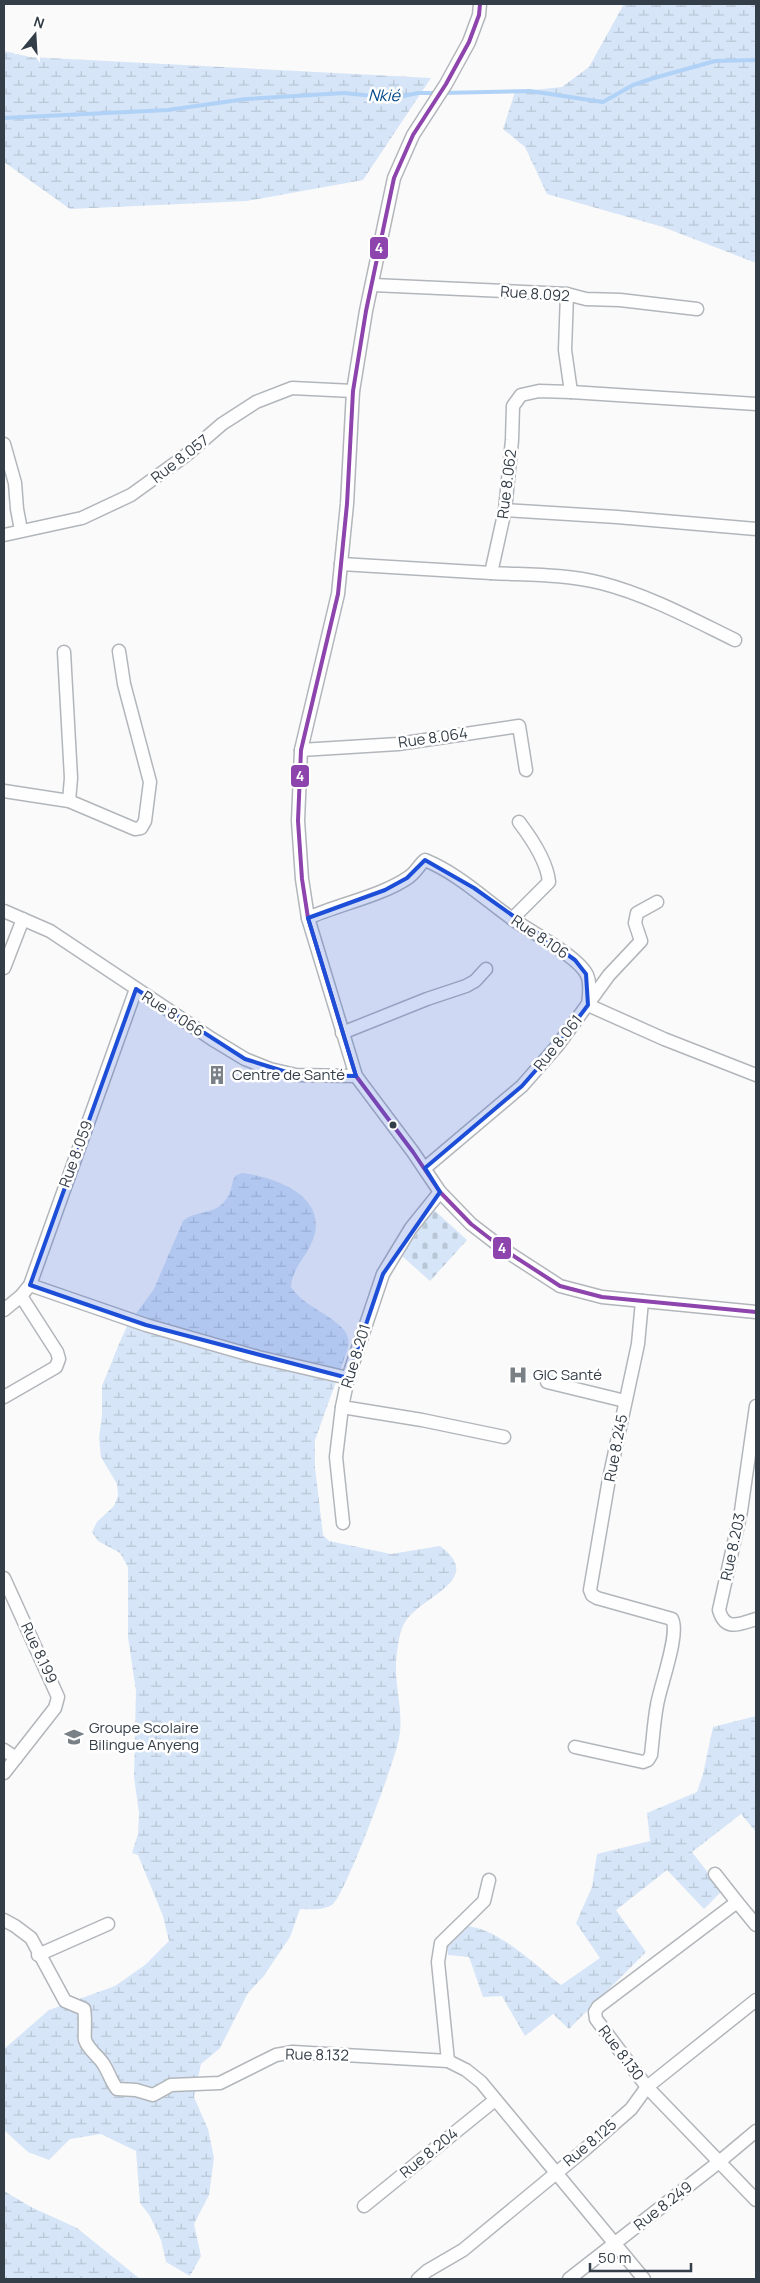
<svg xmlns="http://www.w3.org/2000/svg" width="760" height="2283" font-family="Manrope,sans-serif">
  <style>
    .wetland { fill: url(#wetland-marsh) }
    .cemetery { fill: url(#cemetery-stones) }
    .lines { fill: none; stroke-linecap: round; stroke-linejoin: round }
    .stream { stroke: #b1d2f7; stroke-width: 4 }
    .street-casing { stroke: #b2b6bb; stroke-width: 15 }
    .street { stroke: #fefefe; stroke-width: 12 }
    .bus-1-casing { stroke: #fff; stroke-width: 8 }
    .bus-1 { stroke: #8e44ad; stroke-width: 4 }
    .marked { fill: #1d4ed8; fill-opacity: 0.2; stroke: #1d4ed8; stroke-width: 4; stroke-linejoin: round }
    .bus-dot { fill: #343e48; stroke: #fff; stroke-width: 2 }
    .labels { text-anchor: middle; stroke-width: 5; stroke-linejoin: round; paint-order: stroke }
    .street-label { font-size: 15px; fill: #343e48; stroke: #fff }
    .poi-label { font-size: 15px; fill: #343e48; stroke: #fff; text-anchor: start }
    .water-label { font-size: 16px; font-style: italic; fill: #074c8b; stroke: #fff }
    .line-badge { stroke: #fff; stroke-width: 2 }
    .badge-label { font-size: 14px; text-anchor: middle; font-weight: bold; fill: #fff }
  </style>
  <defs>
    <pattern id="wetland-marsh" width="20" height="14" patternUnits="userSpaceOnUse" patternTransform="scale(1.25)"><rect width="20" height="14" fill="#d6e5f7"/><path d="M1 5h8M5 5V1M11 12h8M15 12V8" fill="none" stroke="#b8c6d5"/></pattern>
    <pattern id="cemetery-stones" width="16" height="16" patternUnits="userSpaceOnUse" patternTransform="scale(1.25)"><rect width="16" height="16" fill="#d6e5f7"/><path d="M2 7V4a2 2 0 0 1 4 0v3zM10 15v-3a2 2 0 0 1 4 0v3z" fill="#b8c6d5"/></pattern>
  </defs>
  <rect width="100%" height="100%" fill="#fafafa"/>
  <g class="wetland">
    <polygon points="624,4 756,4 756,263 663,227 547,194 525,147 503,129 515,92 562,87 589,67"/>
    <polygon points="4,51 30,57 431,78 363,180 247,201 70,209 4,162"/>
    <path d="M242,1173C276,1177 331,1197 312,1242C305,1258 292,1269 291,1287C302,1306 340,1318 347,1335C350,1342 348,1348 346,1354L315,1440V1467L323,1535L329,1541L391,1554L440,1546C486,1580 422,1595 405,1622C399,1631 397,1651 396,1663C395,1688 404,1714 399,1738C396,1759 345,1895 333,1904C324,1911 311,1909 300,1909L290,1937L263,1977L248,1993L220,2048L201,2064L194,2097L208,2129L214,2158L209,2195L194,2224L201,2256L190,2276L166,2262L161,2240L150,2216L140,2203L136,2151L101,2134L70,2139L49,2160L28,2152L4,2130V2049L49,2010L115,1986L145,1965L169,1941L163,1916L138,1855L132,1853L138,1834L139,1813L134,1777L136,1691L128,1637V1567L120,1553L98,1541L92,1532L97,1522L114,1506L118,1496L117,1484L101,1457L99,1438L102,1415V1386L119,1344L127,1326L154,1289L183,1221C197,1209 216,1216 227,1198C232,1192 231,1183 235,1176Z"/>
    <path d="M756,1716V1832L741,1814L692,1852L722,1891L704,1909L667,1870L616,1910L646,1952L569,2029L553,2014L525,2036L502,1996L483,1997L469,1957L448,1955L447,1941L462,1926C496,1925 535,1965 561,1985L600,1958L576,1923L592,1887L597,1854L650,1841L647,1813L697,1792L703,1774L713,1727Z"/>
    <polygon points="4,2191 31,2207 77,2228 140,2279 4,2279"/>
  </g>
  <polygon class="cemetery" points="433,1209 467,1240 430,1281 402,1256"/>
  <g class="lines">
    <g class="stream">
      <polyline points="442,93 530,91 603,102 633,85 654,78 715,61 756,60"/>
      <polyline points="4,118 168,110 246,99 344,93 394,98 418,93 435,93"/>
    </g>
    <g class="street-casing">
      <g id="street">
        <polyline points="480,4 479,15 469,42 446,84 413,135 394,178 366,311 353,391 347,504 338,594 301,750 298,821 302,879 308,918 356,1076 413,1152 440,1192 471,1224 506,1251 560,1286 602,1297 756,1312"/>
        <polyline points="373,285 567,294 586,299 620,300 697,309"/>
        <polyline points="571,392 756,404"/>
        <polyline points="4,444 15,483 17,509 21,530"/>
        <polyline points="505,510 617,517 756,529"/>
        <polyline points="4,535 82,518 131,495 185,456 222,424 256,402 292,388 353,391"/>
        <polyline points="341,564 491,573 505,510 512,440 513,406 521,395 539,391 571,392 565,350 567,294"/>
        <path d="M491,573C527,575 566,574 601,583C648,595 692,619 735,640"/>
        <polyline points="64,652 71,778 69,801"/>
        <polyline points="301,750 398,744 519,726 526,770"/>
        <polyline points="4,791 69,801 135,829 141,828 145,821 150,782 124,684 119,651"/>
        <polyline points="4,911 50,931 212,1039 245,1059 270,1069 296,1075 356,1076"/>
        <path d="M308,918C339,904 382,896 409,877C416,872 419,865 425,860C459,874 484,899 514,920C531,932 579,957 587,975C591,984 589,995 588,1005L664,1039L756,1075"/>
        <path d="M512,919L549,882C547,861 532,839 519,822"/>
        <polyline points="4,968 23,919"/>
        <polyline points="342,1033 427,999 466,986 475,981 486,969"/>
        <polyline points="425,1168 522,1086 558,1045 609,975 641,941 635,923 637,913 657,902"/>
        <polyline points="440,1192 411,1228 383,1274 348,1378 342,1407 422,1420 504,1437"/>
        <polyline points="30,1285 146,1325 258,1357 348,1378"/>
        <polyline points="4,1310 21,1296 30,1285 136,989"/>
        <polyline points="547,1382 625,1401"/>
        <polyline points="4,1397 56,1367 59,1359 57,1352 21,1296"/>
        <path d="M756,1406L741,1511L719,1610C725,1632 740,1624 756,1619"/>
        <polyline points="342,1407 336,1457 343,1523"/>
        <polyline points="4,1578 58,1697 55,1708 4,1773"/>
        <path d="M575,1747L643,1762L648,1760L651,1755C653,1738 654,1721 657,1705C660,1686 680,1634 672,1619L597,1598L592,1595L590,1590L609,1479L638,1344L642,1301"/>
        <polyline points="4,1750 16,1758"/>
        <polyline points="715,1874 737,1902"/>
        <path d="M4,1920L15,1926L31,1938L65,2001L84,2009C86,2018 84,2036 85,2040C89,2051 99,2056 104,2065C109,2073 111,2081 117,2089L136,2090L153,2095L171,2085L220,2083L276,2055L293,2052L448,2061L466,2070L481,2082L644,2279"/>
        <polyline points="756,1925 737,1902 598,2007 595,2012 596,2019 647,2087 756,2200"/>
        <polyline points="38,1955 108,1924"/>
        <polyline points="448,2061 438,1962 441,1943 484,1901 489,1880"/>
        <polyline points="364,2206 495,2100"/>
        <polyline points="418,2279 427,2271 463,2250 583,2151 631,2109 647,2087 756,2000"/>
        <polyline points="569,2279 719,2162 756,2131"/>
      </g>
    </g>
    <use href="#street" class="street"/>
    <g class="bus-1-casing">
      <polyline id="bus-1" points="480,4 479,15 469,42 446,84 413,135 394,178 366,311 353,391 347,504 338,594 301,750 298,821 302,879 308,918 356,1076 413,1152 440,1192 471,1224 506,1251 560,1286 602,1297 756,1312"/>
    </g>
    <use href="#bus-1" class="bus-1"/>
  </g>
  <path class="marked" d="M425,860L474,888L575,960L586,974L588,1005L558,1045L522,1086L425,1168L440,1192L383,1274L348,1378L146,1325L30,1285L136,989L245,1059L296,1075L356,1076L308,918L385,890L407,878Z"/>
  <defs>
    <g id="building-bare" transform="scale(1.5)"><path d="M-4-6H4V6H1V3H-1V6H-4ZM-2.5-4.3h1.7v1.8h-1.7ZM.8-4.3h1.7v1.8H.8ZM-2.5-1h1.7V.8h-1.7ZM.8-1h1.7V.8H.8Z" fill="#798086" stroke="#fff" stroke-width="2.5" paint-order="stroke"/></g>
    <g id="hospital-bare" transform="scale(1.5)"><path d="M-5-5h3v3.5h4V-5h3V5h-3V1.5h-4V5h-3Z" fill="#798086" stroke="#fff" stroke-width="2.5" paint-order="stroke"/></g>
    <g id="school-bare" transform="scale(1.5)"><path d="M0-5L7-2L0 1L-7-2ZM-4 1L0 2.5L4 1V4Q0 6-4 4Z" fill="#798086" stroke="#fff" stroke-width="2.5" paint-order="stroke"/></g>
  </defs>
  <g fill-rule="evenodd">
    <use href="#building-bare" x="217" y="1075"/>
    <use href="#hospital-bare" x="518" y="1375"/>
    <use href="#school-bare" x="74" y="1737"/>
  </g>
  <circle class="bus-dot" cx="393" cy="1125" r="4.5"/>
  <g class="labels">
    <g class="street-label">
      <text transform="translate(535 294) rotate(4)" y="5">Rue 8.092</text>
      <text transform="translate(180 459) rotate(-38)" y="5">Rue 8.057</text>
      <text transform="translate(507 484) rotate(-83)" y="5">Rue 8.062</text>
      <text transform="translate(433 738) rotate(-8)" y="5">Rue 8.064</text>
      <text transform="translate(540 937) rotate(34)" y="5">Rue 8.106</text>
      <text transform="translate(173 1014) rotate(33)" y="5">Rue 8.066</text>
      <text transform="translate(558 1043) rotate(-51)" y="5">Rue 8.061</text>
      <text transform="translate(76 1154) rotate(-70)" y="5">Rue 8.059</text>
      <text transform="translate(356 1356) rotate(-73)" y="5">Rue 8.201</text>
      <text transform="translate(616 1448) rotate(-79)" y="5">Rue 8.245</text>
      <text transform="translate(733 1547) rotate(-78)" y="5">Rue 8.203</text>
      <text transform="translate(39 1653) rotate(65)" y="5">Rue 8.199</text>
      <text transform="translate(621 2053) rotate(53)" y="5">Rue 8.130</text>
      <text transform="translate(317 2055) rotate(1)" y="5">Rue 8.132</text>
      <text transform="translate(590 2143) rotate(-40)" y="5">Rue 8.125</text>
      <text transform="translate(429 2153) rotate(-39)" y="5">Rue 8.204</text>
      <text transform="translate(663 2206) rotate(-38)" y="5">Rue 8.249</text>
    </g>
    <g class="poi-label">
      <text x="232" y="1080">Centre de Santé</text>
      <text x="533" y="1380">GIC Santé</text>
      <text x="89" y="1733">Groupe Scolaire<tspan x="89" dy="17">Bilingue Anyeng</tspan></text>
    </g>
    <g class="water-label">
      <text transform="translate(384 95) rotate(1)" y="6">Nkié</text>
    </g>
  </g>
  <g class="line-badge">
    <rect x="369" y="236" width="20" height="24" rx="5" fill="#8e44ad"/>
    <rect x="290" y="764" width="20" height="24" rx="5" fill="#8e44ad"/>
    <rect x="492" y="1236" width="20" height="24" rx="5" fill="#8e44ad"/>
  </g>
  <g class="badge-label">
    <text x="379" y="253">4</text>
    <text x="300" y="781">4</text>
    <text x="502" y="1253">4</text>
  </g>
  <rect width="760" height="2283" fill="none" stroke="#343e48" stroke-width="10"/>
  <g transform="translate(35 35) rotate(18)" stroke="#ffffff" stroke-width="4" paint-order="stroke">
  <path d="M0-4L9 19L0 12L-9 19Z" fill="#343e48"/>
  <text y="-8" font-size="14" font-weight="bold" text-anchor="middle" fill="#343e48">N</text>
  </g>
  <path d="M590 2263v8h101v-8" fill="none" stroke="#343e48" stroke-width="2.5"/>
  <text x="598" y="2263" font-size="15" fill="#343e48" stroke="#ffffff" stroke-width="4" paint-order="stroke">50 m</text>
</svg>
